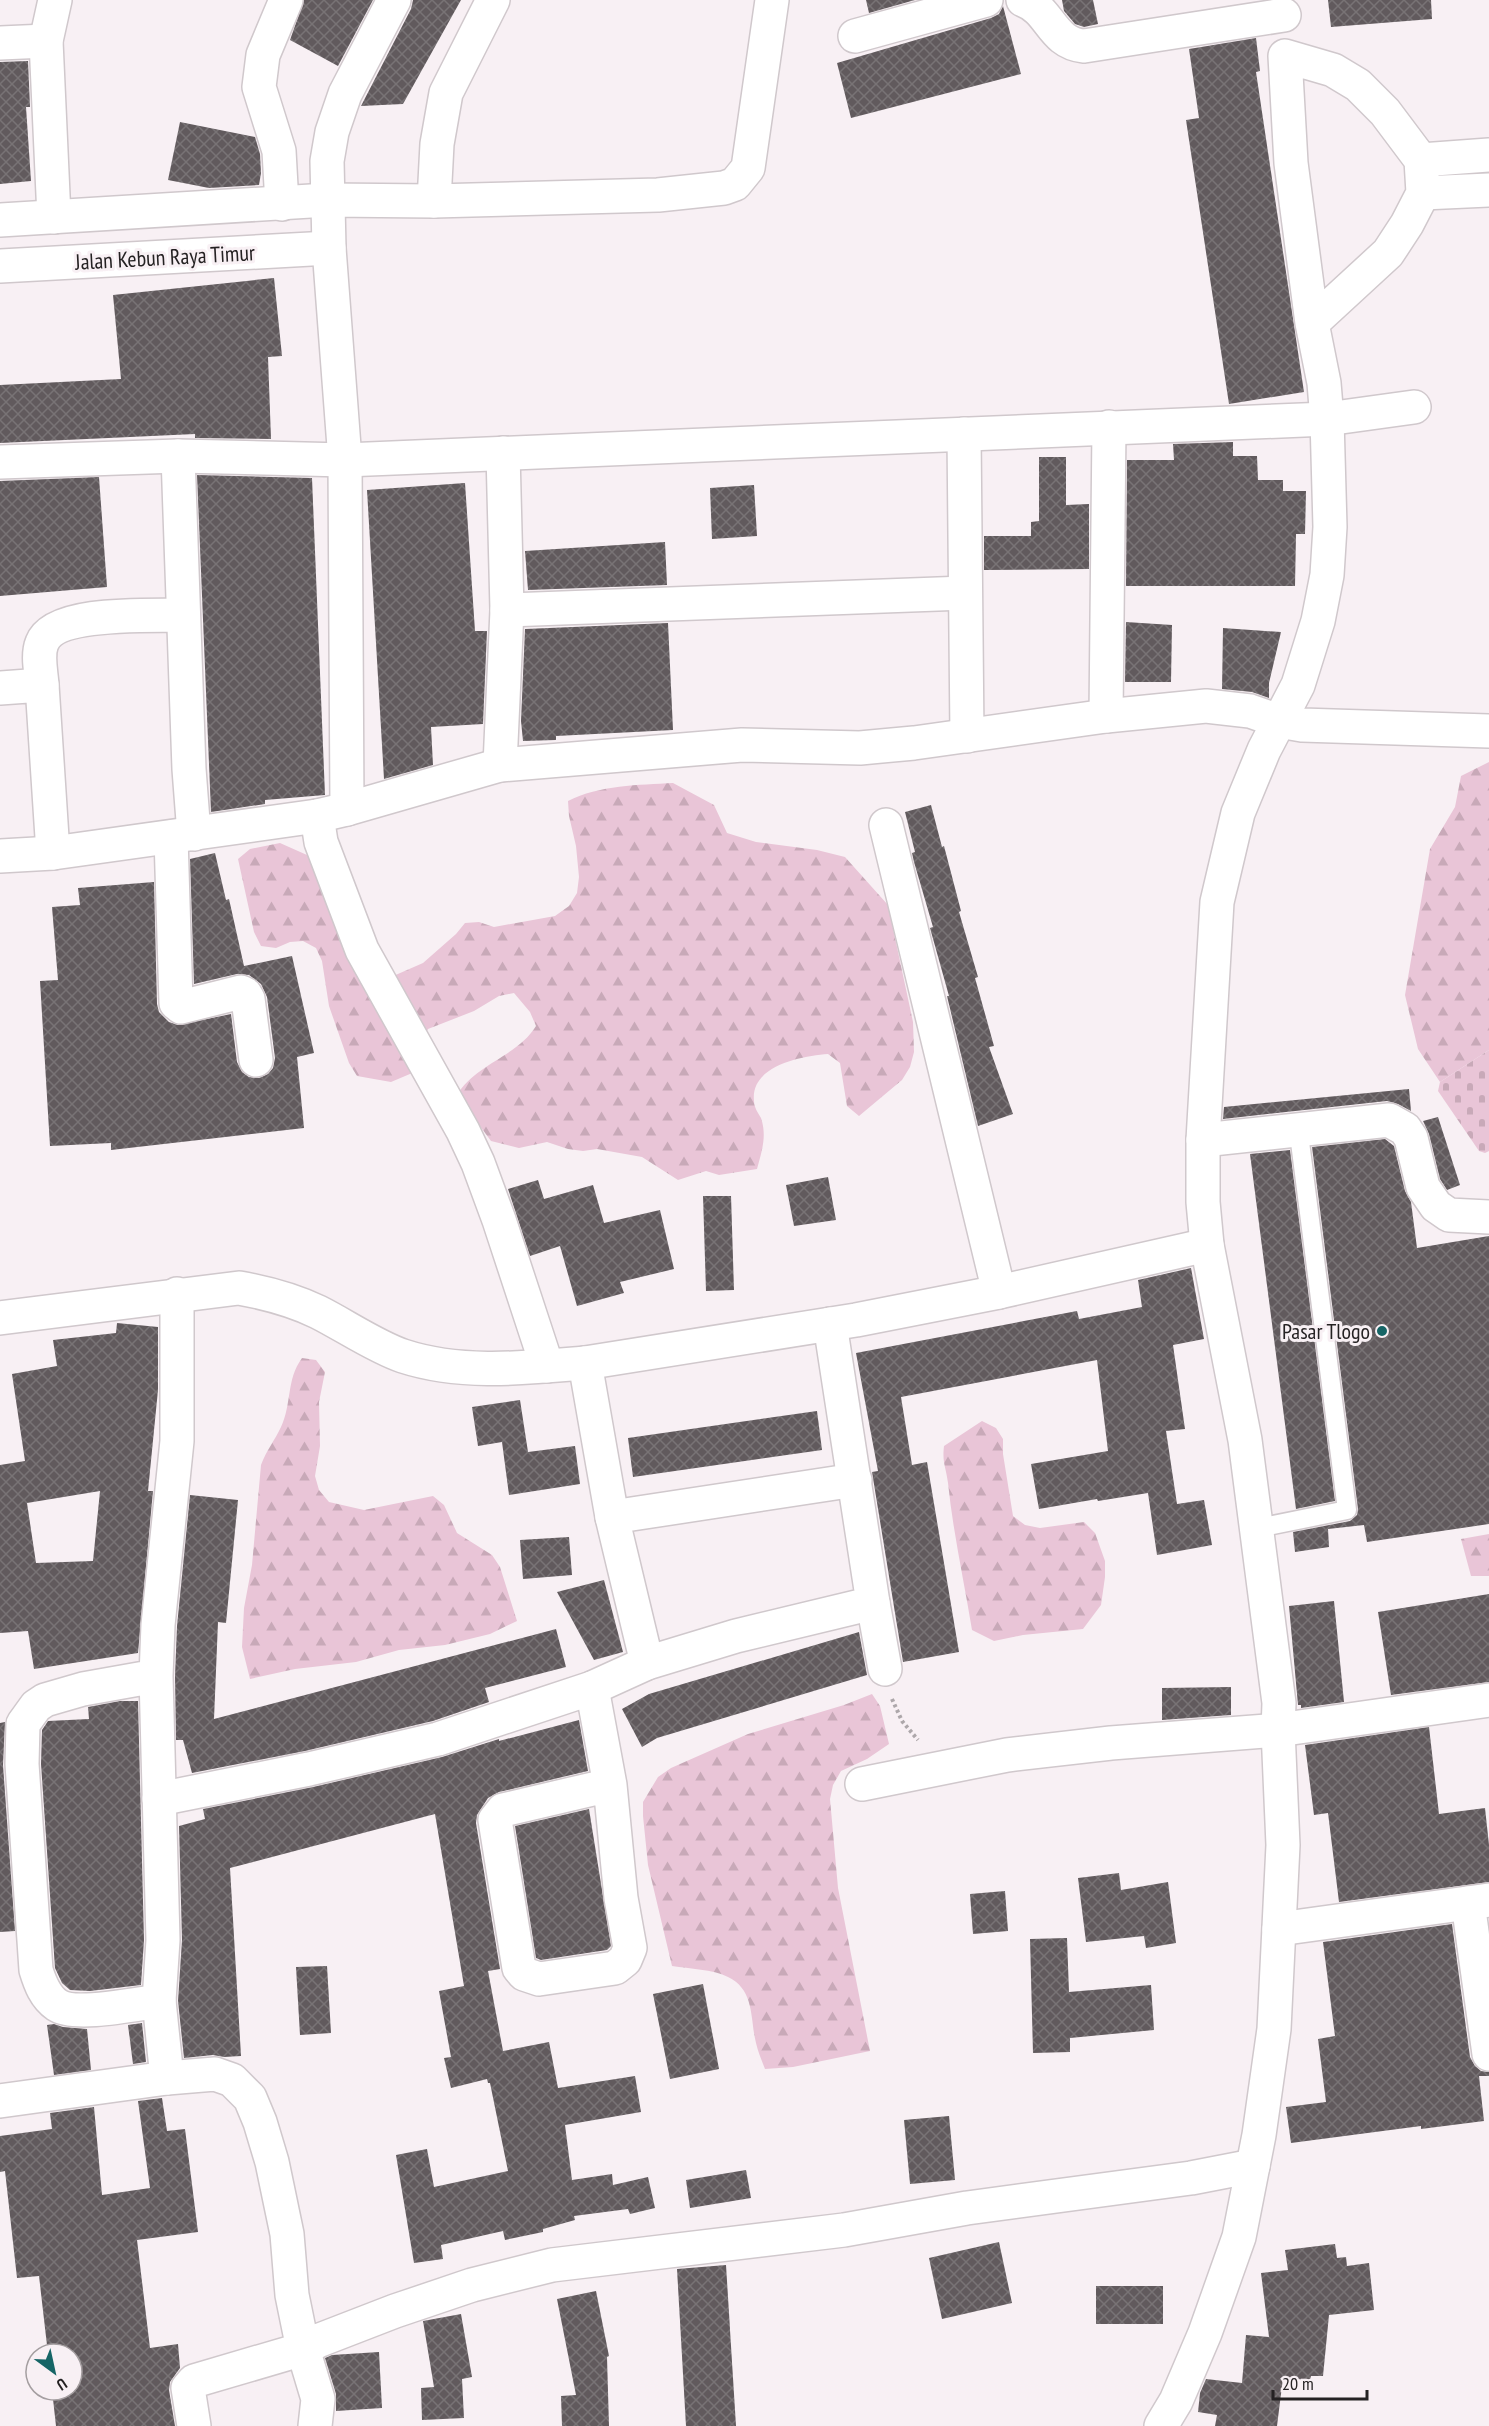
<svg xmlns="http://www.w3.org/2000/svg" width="1489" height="2426" font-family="'PT Sans Narrow',sans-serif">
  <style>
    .forest { fill: url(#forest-firs) }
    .cemetery { fill: url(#cemetery-stones) }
    .building { fill: url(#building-cross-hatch); fill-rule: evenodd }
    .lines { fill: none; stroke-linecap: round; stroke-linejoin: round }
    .lane-casing { stroke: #d0c8cc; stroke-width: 21 }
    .street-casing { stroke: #d0c8cc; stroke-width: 36 }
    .secondary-casing { stroke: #d0c8cc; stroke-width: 36 }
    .path { stroke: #ada7aa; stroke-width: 4; stroke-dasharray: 3 3; stroke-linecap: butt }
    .lane { stroke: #fff; stroke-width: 18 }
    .street { stroke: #fff; stroke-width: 33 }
    .secondary { stroke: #fff; stroke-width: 33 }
    .poi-dot { fill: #166566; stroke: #f8f0f4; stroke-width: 2 }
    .labels { text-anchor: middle; stroke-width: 6; stroke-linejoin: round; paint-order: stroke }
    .street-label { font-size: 22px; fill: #252223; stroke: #f8f0f4 }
    .poi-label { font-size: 22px; fill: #252223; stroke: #f8f0f4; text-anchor: end }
  </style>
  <defs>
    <pattern id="forest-firs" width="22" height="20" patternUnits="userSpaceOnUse" patternTransform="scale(1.5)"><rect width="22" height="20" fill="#e9c5d7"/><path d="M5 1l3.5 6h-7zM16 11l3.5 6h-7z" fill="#c8a9b8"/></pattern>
    <pattern id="cemetery-stones" width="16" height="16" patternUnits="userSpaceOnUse" patternTransform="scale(1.5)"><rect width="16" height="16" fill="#e9c5d7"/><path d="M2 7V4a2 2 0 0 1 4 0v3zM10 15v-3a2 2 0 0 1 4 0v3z" fill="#c8a9b8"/></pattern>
    <pattern id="building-cross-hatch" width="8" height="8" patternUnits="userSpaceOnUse" patternTransform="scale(1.5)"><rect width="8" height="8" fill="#615a5d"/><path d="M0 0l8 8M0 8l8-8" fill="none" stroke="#787375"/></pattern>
  </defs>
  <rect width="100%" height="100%" fill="#f8f0f4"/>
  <g class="forest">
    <polygon points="1489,762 1489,1050 1440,1082 1418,1049 1405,995 1430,849 1455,807 1461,776"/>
    <path d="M673,783L714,805L727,833L756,842L817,850L845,857L888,905L913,1022L914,1052L910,1067L902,1080L859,1116L847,1106L840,1063L828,1054C801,1056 750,1066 754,1101C754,1107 758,1113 761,1118C767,1136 762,1151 757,1169L719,1175L706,1171L678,1180L642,1157L597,1149L583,1151L568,1149L547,1142L519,1148L491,1141L457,1095C475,1064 518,1056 536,1026L530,1012L514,993L499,996L474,1011L428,1029L421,1042L417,1071L391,1082L357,1076L349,1063L329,1006L322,961L316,948L303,941L290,942L276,948L261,946L254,932L238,859L250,849L280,843L307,855L391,977L423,963L456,934L465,923L479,922L494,927L555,916L569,906L577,893L579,877L576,846L569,816L568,801C599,785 639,785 673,783Z"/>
    <path d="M302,1358L316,1360L325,1372L319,1402L320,1446L315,1476L319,1490L329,1502L364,1510L433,1496L444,1505L457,1533L492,1555L500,1567L517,1621L490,1634L445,1645L399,1650L356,1662L295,1669L250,1679L242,1647L244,1608L252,1565L261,1465C266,1451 275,1440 281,1427C292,1404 286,1380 302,1358Z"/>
    <path d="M982,1421L996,1428L1003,1439V1454L1013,1516L1025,1525L1040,1528L1084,1522L1095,1533L1105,1561V1577L1101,1605L1083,1629L1023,1635L994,1641L972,1630C964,1581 953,1532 948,1483C946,1467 942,1463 944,1446Z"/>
    <polygon points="1489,1534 1489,1576 1471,1576 1461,1539"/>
    <path d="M872,1694L880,1706L889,1744L867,1759L841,1771L833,1785L830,1799L838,1888L870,2051L793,2067L765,2069C762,2061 758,2052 756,2043C750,2019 755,1990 728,1977C712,1969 690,1969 672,1966L648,1865L643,1816V1802L658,1777L671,1768L748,1734L844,1705Z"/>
  </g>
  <polygon class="cemetery" points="1489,1050 1489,1151 1485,1153 1479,1151 1438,1091 1440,1082"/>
  <g class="building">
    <polygon points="304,0 373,0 338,66 290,40"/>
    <polygon points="413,0 461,0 403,104 361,106 411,9"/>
    <polygon points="866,0 915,0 869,13"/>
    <polygon points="1062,0 1093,0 1098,24 1084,27 1075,24 1064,11"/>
    <polygon points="1328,0 1431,0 1432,19 1331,27"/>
    <polygon points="1003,6 1021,74 851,118 837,63 991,18 999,14"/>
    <polygon points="1256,38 1260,71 1256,72 1304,392 1229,404 1186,120 1199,118 1189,49"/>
    <polygon points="28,61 30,107 26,107 31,181 0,184 0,62"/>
    <polygon points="180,122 255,137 260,154 261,173 259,185 209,188 168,180"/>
    <polygon points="274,278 282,356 268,357 271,439 195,438 195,434 0,443 0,385 121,379 113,295"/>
    <polygon points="1233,442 1233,456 1257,456 1258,480 1283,480 1283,491 1306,491 1305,534 1296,534 1295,586 1126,586 1127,460 1174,460 1173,444"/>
    <polygon points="1039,457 1066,457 1066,505 1089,504 1089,569 984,570 984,536 1031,536 1031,522 1039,521"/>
    <polygon points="197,475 312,478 325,795 265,800 265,804 211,812"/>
    <polygon points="99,477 107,587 0,596 0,481"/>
    <polygon points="465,483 475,631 487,631 483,724 431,727 433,765 384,779 367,490"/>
    <polygon points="754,485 757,536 712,539 710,488"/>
    <polygon points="665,542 667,585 528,590 525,551"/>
    <polygon points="1126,622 1172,625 1171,682 1125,682"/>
    <polygon points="668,623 673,730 556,736 556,740 523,741 521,721 525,629"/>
    <polygon points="1223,628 1281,632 1269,683 1269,698 1252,692 1222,689"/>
    <polygon points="931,805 942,847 944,846 961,911 959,912 978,977 975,978 994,1046 989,1047 1013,1114 978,1126 947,996 949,996 930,928 933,927 914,862 912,853 915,852 905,812"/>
    <polygon points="215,853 226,900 229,899 244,966 292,956 314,1053 297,1057 304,1128 111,1150 111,1143 50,1146 40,981 58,980 52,907 80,905 78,888 154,882 157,1004 159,1012 169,1022 178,1025 231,1014 237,1062 242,1072 249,1077 259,1078 268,1074 273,1068 275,1058 267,997 261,984 249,975 237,974 194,984 190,859"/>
    <polygon points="1409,1089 1411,1111 1398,1104 1387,1101 1223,1119 1224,1107"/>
    <polygon points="1438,1117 1460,1185 1447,1190 1440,1179 1429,1134 1423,1121"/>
    <polygon points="1385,1139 1394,1146 1405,1191 1411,1202 1417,1248 1489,1236 1489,1524 1367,1542 1364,1525 1328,1529 1329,1547 1295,1552 1293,1532 1350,1521 1357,1515 1358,1509 1312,1147"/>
    <polygon points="1290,1150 1335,1501 1296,1509 1250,1154"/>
    <polygon points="828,1177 836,1220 794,1226 786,1185"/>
    <polygon points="538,1180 544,1199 593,1185 604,1223 660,1210 674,1269 620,1282 624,1293 577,1306 560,1246 530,1256 508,1189"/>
    <polygon points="703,1196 731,1196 734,1290 706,1291"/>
    <polygon points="1191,1268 1204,1339 1173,1345 1185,1429 1166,1431 1177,1504 1204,1500 1212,1545 1157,1555 1148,1493 1098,1501 1097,1499 1039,1509 1031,1464 1108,1451 1097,1360 901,1397 912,1465 927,1462 959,1652 903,1662 872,1472 878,1471 856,1353 1077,1311 1079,1319 1142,1307 1138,1280"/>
    <path d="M117,1323L158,1327V1390L148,1491H153L138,1653L34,1669L28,1631L0,1633V1465L25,1461L12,1374L57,1366L53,1340L116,1333ZM100,1491L93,1561L36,1563L27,1503Z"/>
    <polygon points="520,1400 528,1452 575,1446 580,1484 509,1495 502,1442 478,1446 472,1407"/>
    <polygon points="817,1411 822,1450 633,1477 628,1438"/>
    <polygon points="190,1495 238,1500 226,1623 218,1622 214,1719 556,1629 566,1667 485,1688 489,1702 433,1721 305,1751 192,1773 183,1740 176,1740 175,1676 177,1626"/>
    <polygon points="569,1537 572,1575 523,1579 520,1540"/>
    <polygon points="604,1580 623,1652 594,1660 557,1592"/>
    <polygon points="1489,1594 1489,1682 1391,1695 1378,1612"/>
    <polygon points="1334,1601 1344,1702 1301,1708 1301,1705 1298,1705 1289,1606"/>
    <polygon points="859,1632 867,1675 657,1738 642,1747 622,1709 649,1694"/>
    <polygon points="1231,1687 1231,1715 1162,1720 1162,1688"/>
    <polygon points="120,1701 138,1701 144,1940 141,1985 90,1991 70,1990 62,1983 55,1968 41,1764 42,1730 48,1721 89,1719 88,1707"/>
    <polygon points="579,1720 588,1771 499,1792 488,1798 477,1815 476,1823 500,1969 488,1971 503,2051 549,2042 558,2088 635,2076 641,2112 565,2125 572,2180 612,2174 613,2185 648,2177 655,2208 630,2214 628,2209 574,2216 575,2220 543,2229 543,2232 505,2240 503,2231 441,2245 443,2259 414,2263 396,2155 427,2149 434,2187 508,2171 490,2083 488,2083 487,2079 451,2088 444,2058 451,2057 439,1991 464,1986 435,1814 230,1868 241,2056 224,2057 213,2055 184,2058 178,2001 182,1940 179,1826 205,1819 203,1809 313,1787 442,1757 499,1739 499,1741"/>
    <polygon points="5,1722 3,1765 15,1931 0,1932 0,1723"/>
    <polygon points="1429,1727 1439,1814 1485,1808 1489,1845 1489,1882 1339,1902 1328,1813 1314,1815 1305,1745"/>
    <polygon points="589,1809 611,1946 607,1950 541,1960 536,1958 515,1826"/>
    <polygon points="1119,1873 1121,1890 1168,1882 1176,1943 1146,1948 1144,1936 1086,1942 1078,1878"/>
    <polygon points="1005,1891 1008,1931 973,1934 970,1894"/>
    <polygon points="1452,1924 1470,2057 1475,2066 1481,2071 1489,2072 1489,2076 1479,2076 1484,2121 1421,2129 1421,2126 1291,2143 1286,2107 1326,2102 1318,2039 1335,2036 1323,1942"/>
    <polygon points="1067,1938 1069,1992 1151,1985 1154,2030 1070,2038 1070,2052 1033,2053 1030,1939"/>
    <polygon points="327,1966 331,2033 300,2035 296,1967"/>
    <polygon points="703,1984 719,2069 670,2079 653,1994"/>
    <polygon points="142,2023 146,2062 133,2064 128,2025"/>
    <polygon points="54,2024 63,2027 87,2029 91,2070 54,2075 47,2025"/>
    <polygon points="162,2098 167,2131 185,2129 198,2232 137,2240 150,2348 178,2344 180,2368 170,2382 169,2390 175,2426 56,2426 52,2390 72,2390 72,2354 48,2354 39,2276 17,2278 5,2171 0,2172 0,2136 52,2129 50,2113 94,2107 102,2195 150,2188 138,2101"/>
    <polygon points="949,2116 955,2180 910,2184 904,2120"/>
    <polygon points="746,2170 751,2198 690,2208 686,2180"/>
    <polygon points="999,2242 1012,2303 942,2319 929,2258"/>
    <polygon points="1335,2244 1337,2258 1346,2257 1347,2266 1369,2263 1374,2310 1329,2315 1323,2376 1311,2376 1310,2380 1283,2378 1277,2426 1215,2426 1217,2415 1198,2412 1200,2393 1206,2379 1242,2383 1246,2335 1269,2337 1261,2273 1288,2270 1285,2250"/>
    <polygon points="726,2265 736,2426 686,2426 677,2269"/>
    <rect x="1096" y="2286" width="67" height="38"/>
    <polygon points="596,2291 609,2356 607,2357 609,2426 562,2426 561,2396 576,2395 557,2299"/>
    <polygon points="461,2314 472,2377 462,2379 464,2418 422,2420 421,2388 434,2387 423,2321"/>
    <polygon points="379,2352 382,2408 336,2411 336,2394 325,2358 332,2355"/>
  </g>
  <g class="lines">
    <g class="lane-casing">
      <polyline id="lane" points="1258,1528 1347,1510 1300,1142"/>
    </g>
    <g class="street-casing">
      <g id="street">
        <path d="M1023,0C1051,10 1051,43 1084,46L1284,15"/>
        <polyline points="855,36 986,0"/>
        <polyline points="0,43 46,41"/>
        <polyline points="434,201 437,144 446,93 493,0"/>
        <polyline points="282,204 279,151 259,87 263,55 286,0"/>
        <polyline points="54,217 46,41 55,0"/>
        <polyline points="0,220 327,200 434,201 658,195 724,188 735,184 748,168 772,0"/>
        <polyline points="0,266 329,248"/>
        <polyline points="964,434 967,736"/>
        <polyline points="178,456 189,769 194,834"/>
        <polyline points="0,462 178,456 345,460 1327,419 1414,407"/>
        <polyline points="507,610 965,593"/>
        <path d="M42,685C41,671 37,655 42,643C54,610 152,616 183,615"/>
        <polyline points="0,688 42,685 53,853"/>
        <polyline points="1106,716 1109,427"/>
        <polyline points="500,765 507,610 503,453"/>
        <polyline points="347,809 345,460 329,248 327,161 332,132 345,94 394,0"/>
        <polyline points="317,816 321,842 362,950 463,1131 478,1163 499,1220 547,1366"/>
        <polyline points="886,825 999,1292"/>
        <polyline points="171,837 176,1003 181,1007 241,992 245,994 248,999 256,1060"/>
        <polyline points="0,856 53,853 317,816 347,809 500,765 742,745 860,748 914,743 1106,716 1206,706 1250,711 1279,721 1302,725 1489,731"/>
        <polyline points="1203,1140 1389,1120 1405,1129 1411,1138 1423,1187 1436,1206 1449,1215 1489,1217"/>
        <polyline points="585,1363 612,1517 647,1663"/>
        <polyline points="612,1517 855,1480"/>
        <polyline points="873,1603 885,1669"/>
        <path d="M156,1676L83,1689L45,1700L36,1706L23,1724L22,1764L36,1970C40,1983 45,1997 57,2005C75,2017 136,2004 159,2001L163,1940L156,1676L158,1625L177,1441V1294"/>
        <polyline points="592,1688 610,1785 621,1898 630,1948 625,1960 615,1968 539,1979 524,1974 519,1968 495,1820 503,1810 610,1785"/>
        <polyline points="862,1784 1007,1755 1111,1743 1278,1730 1489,1700"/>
        <polyline points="159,1799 309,1769 438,1739 592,1688 647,1663 736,1636 873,1603 830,1324"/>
        <polyline points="1468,1903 1489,2054"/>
        <polyline points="1279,1929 1489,1900"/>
        <polyline points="159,2001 167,2078"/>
        <polyline points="0,2101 167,2078 215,2074 232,2080 250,2098 260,2122 272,2162 287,2234 292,2295 303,2349 318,2399 315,2426"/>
        <polyline points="194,2426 188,2388 194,2381 303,2349 320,2340 395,2311 472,2285 552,2265 844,2230 967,2208 1191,2178 1253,2166"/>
      </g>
    </g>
    <g class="secondary-casing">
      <g id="secondary">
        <polyline points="1421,160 1489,155"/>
        <polyline points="1423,193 1489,190"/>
        <path d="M0,1318L239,1288C267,1293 293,1300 318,1312C344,1325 376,1347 403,1356C461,1375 525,1368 585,1363L856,1320L999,1292L1207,1245"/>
        <polyline points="1161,2426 1176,2401 1205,2333 1239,2237 1259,2135 1274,2029 1283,1845 1278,1730 1279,1703 1245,1440 1207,1245 1203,1202 1203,1140 1217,902 1238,813 1264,750 1298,685 1318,621 1327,575 1330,527 1327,419 1324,383 1312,323 1291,163 1285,56 1333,70 1358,85 1385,112 1421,160 1423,193 1407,224 1388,253 1312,323"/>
      </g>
    </g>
    <polyline class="path" points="892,1699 902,1721 918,1740"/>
    <use href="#lane" class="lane"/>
    <use href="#street" class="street"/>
    <use href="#secondary" class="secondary"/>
  </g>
  <circle class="poi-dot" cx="1382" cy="1331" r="6"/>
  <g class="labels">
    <g class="street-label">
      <text transform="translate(165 257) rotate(-3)" y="8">Jalan Kebun Raya Timur</text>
    </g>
    <g class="poi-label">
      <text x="1370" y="1339">Pasar Tlogo</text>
    </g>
  </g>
  <g transform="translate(54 2372) rotate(147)"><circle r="28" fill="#f8f0f4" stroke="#a49ea0" stroke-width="1.5"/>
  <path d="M0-4.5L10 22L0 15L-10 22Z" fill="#166566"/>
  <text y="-9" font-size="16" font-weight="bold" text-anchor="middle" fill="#252223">U</text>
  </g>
  <path d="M1273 2390v9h94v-9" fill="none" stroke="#252223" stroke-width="3"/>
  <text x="1282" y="2390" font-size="18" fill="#252223" stroke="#f8f0f4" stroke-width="4.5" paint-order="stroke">20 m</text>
</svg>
